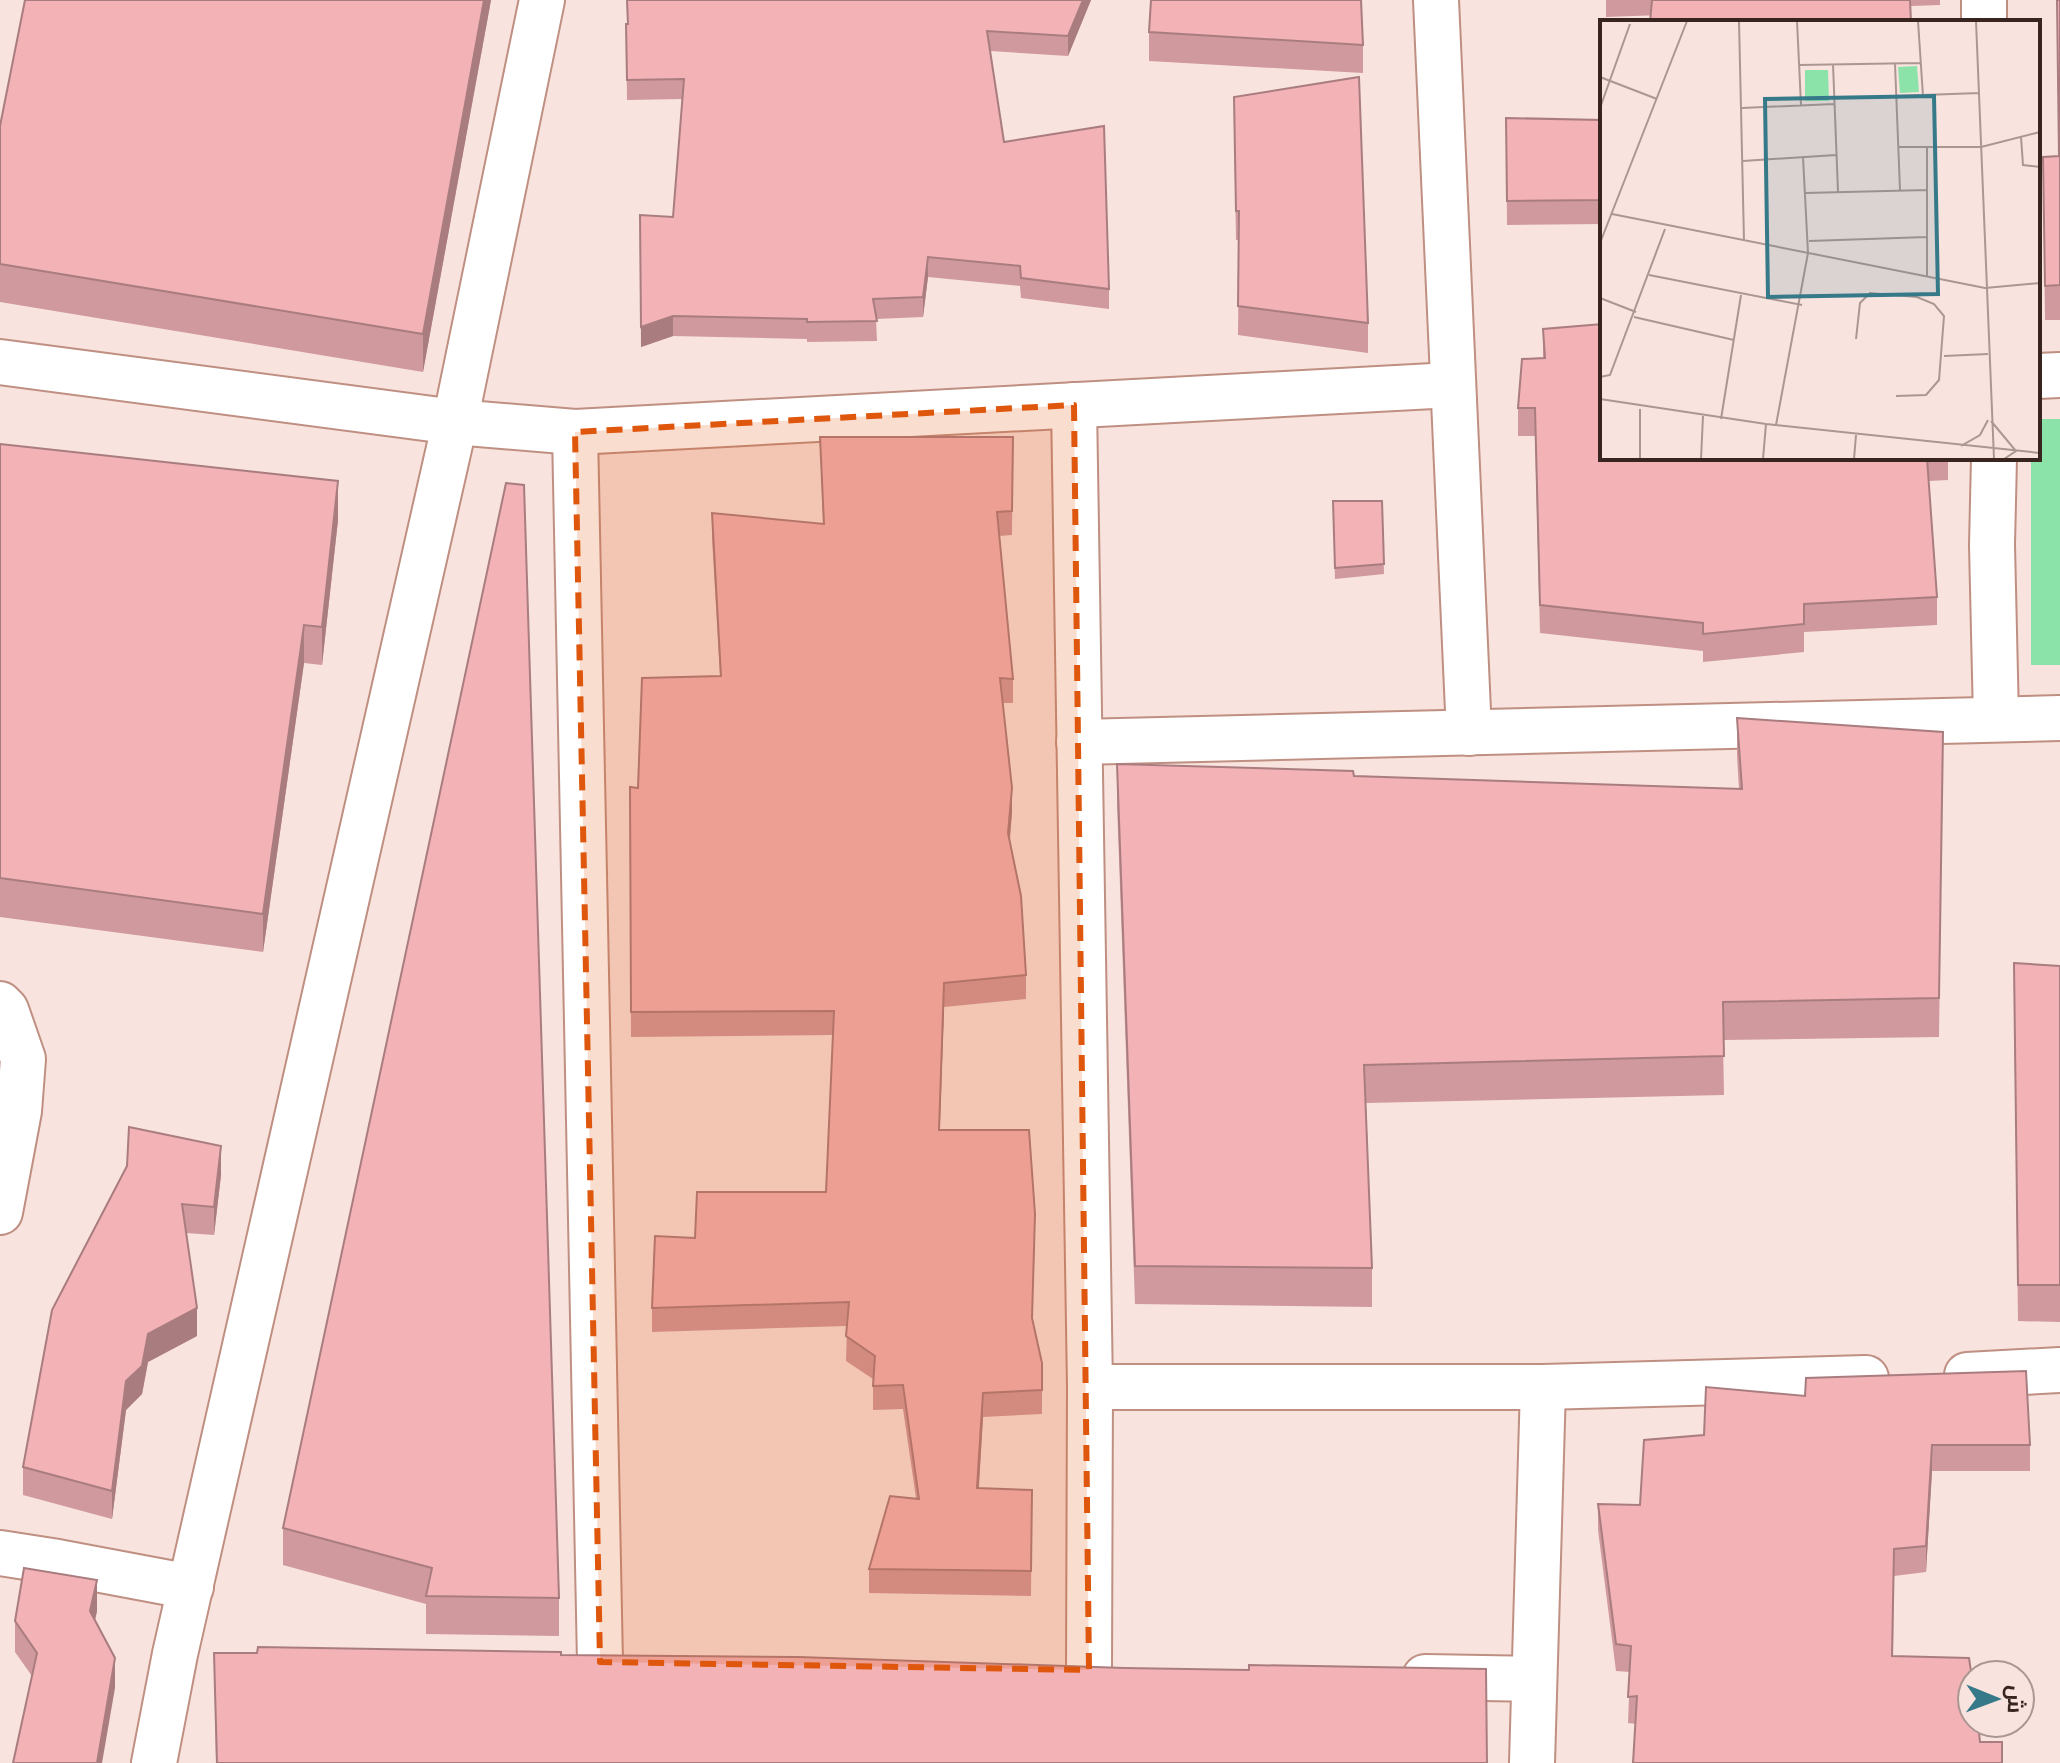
<svg xmlns="http://www.w3.org/2000/svg" width="2060" height="1763" font-family="Arial,Cairo,sans-serif">
  <style>
    .green { fill: #8be3aa }
    .lines { fill: none; stroke-linecap: round; stroke-linejoin: round }
    .street-casing { stroke: #bf8f82; stroke-width: 48 }
    .street { stroke: #fff; stroke-width: 44 }
    .wall { fill: #d0999d }
    .shaded-wall { fill: #a97d7f }
    .building { fill: #f2b2b6; stroke: #a97d7f; stroke-width: 2 }
    .marked { fill: #df560d; fill-opacity: 0.2; stroke: #df560d; stroke-width: 6; stroke-dasharray: 16 10; stroke-linejoin: round }
    .inset-road { fill: none; stroke: #ab9792; stroke-width: 2 }
    .view { fill: #367a89; fill-opacity: 0.15; stroke: #367a89; stroke-width: 4 }
    .inset-edge { fill: none; stroke: #382520; stroke-width: 4 }
  </style>
  <rect width="100%" height="100%" fill="#f8e3de"/>
  <polygon class="green" points="2038,419 2060,419 2060,665 2031,665 2031,458 2038,458"/>
  <g class="lines">
    <g class="street-casing">
      <g id="street">
        <polyline points="1436,0 1469,733"/>
        <polyline points="1984,0 1984,22"/>
        <polyline points="0,362 455,422 575,432 1452,385"/>
        <polyline points="2038,376 2060,375"/>
        <polyline points="1074,405 1090,1387 1089,1670"/>
        <polyline points="575,432 600,1662"/>
        <polyline points="1994,458 1992,545 1996,719"/>
        <polyline points="1079,742 2060,718"/>
        <polyline points="0,1004 6,1010 23,1059 19,1111 0,1212"/>
        <polyline points="1967,1375 2060,1370"/>
        <polyline points="1090,1387 1543,1387 1866,1378"/>
        <polyline points="0,1553 58,1562 191,1587"/>
        <polyline points="1425,1677 1534,1679"/>
        <polyline points="154,1763 175,1654 455,422 542,0"/>
        <polyline points="1532,1763 1543,1387"/>
      </g>
    </g>
    <use href="#street" class="street"/>
  </g>
  <g class="wall">
    <polygon points="491,0 423,372 0,302 0,126"/>
    <polygon points="1091,0 1068,56 990,51 1004,142 1109,289 1109,309 1021,298 1020,286 928,277 923,317 876,319 877,341 807,342 807,339 673,336 641,347 640,215 673,217 682,99 627,100 626,24"/>
    <polygon points="1606,0 1940,0 1940,5 1606,17"/>
    <polygon points="2060,0 2060,320 2045,320 2043,157 2059,156"/>
    <polygon points="1149,32 1363,45 1363,73 1149,61"/>
    <polygon points="1506,118 1602,120 1602,224 1507,225"/>
    <polygon points="1234,126 1368,323 1368,353 1238,335 1239,240 1236,240"/>
    <polygon points="1543,329 1602,458 1948,458 1948,480 1928,481 1937,597 1937,625 1804,632 1804,652 1703,662 1703,651 1540,633 1535,436 1518,436 1518,408 1543,358"/>
    <polygon points="820,437 1013,437 1012,535 999,536 1013,679 1013,703 1003,703 1012,812 1010,840 1026,975 1026,999 944,1007 939,1130 1035,1238 1032,1320 1042,1363 1042,1414 983,1417 979,1488 1032,1490 1031,1596 869,1593 869,1569 916,1498 903,1409 873,1410 873,1379 846,1361 847,1326 652,1332 652,1308 695,1238 826,1192 833,1035 631,1037 630,787 638,788 720,676 712,538 712,513 823,524"/>
    <polygon points="0,444 338,520 322,665 304,663 263,952 0,917"/>
    <polygon points="1333,501 1382,501 1384,574 1335,579"/>
    <polygon points="1737,718 1943,732 1939,1037 1723,1040 1724,1095 1366,1103 1372,1268 1372,1307 1135,1304 1117,803 1117,764 1354,776 1739,789 1737,756"/>
    <polygon points="2060,966 2060,1322 2018,1321 2014,999"/>
    <polygon points="127,1166 221,1175 214,1235 186,1233 197,1336 148,1362 142,1394 126,1410 112,1519 23,1495 23,1467"/>
    <polygon points="1644,1440 2030,1445 2030,1471 1932,1471 1926,1572 1894,1576 1893,1656 2002,1763 1628,1723 1630,1672 1616,1671 1598,1530 1598,1504 1640,1505"/>
    <polygon points="283,1528 559,1598 559,1636 426,1634 426,1604 283,1565"/>
    <polygon points="97,1611 95,1620 115,1688 32,1676 15,1652 15,1621"/>
    <polygon points="214,1653 561,1655 1487,1763 216,1763"/>
  </g>
  <g class="shaded-wall">
    <polygon points="484,0 491,0 423,372 423,334"/>
    <polygon points="1083,0 1091,0 1068,56 1068,36"/>
    <polygon points="928,257 928,277 923,317 923,297"/>
    <polygon points="673,316 673,336 641,347 641,327"/>
    <polygon points="338,481 338,520 322,665 322,627"/>
    <polygon points="304,625 304,663 263,952 263,914"/>
    <polygon points="1012,788 1012,812 1008,857 1008,833"/>
    <polygon points="944,983 944,1007 939,1154 939,1130"/>
    <polygon points="221,1146 221,1175 214,1235 214,1207"/>
    <polygon points="197,1308 197,1336 148,1362 142,1394 126,1410 112,1519 112,1491 126,1381 148,1334"/>
    <polygon points="983,1393 983,1417 977,1513 977,1488"/>
    <polygon points="1932,1445 1932,1471 1926,1572 1926,1546"/>
    <polygon points="97,1580 97,1611 90,1642 90,1611"/>
    <polygon points="115,1658 115,1688 102,1763 97,1763"/>
  </g>
  <g class="building">
    <polygon points="25,0 484,0 423,334 0,264 0,126"/>
    <polygon points="627,0 1083,0 1068,36 987,31 1004,142 1104,126 1109,289 1021,278 1020,266 928,257 923,297 873,299 877,321 807,322 807,319 673,316 641,327 640,215 673,217 684,79 627,80 626,24 628,24"/>
    <polygon points="1151,0 1361,0 1363,45 1149,32"/>
    <polygon points="1652,0 1910,0 1911,22 1650,22"/>
    <polygon points="2057,0 2060,0 2060,285 2045,286 2043,157 2059,156"/>
    <polygon points="1359,77 1368,323 1238,306 1239,211 1236,211 1234,97"/>
    <polygon points="1506,118 1602,120 1602,200 1507,201"/>
    <polygon points="1602,324 1602,458 1927,458 1937,597 1804,604 1804,624 1703,634 1703,623 1540,605 1535,408 1518,408 1522,359 1545,358 1543,329"/>
    <polygon points="820,437 1013,437 1012,511 997,512 1013,679 1000,678 1012,788 1008,833 1021,896 1026,975 944,983 939,1130 1029,1130 1035,1214 1032,1318 1042,1363 1042,1390 983,1393 977,1488 1032,1490 1031,1571 869,1569 890,1496 919,1499 903,1385 873,1386 875,1356 846,1336 849,1302 652,1308 655,1236 695,1238 697,1192 826,1192 834,1011 631,1012 630,787 638,788 642,678 721,676 712,513 824,524"/>
    <polygon points="0,444 338,481 322,627 304,625 263,914 0,878"/>
    <polygon points="506,483 524,485 559,1598 426,1596 432,1568 283,1528"/>
    <polygon points="1333,501 1382,501 1384,564 1335,568"/>
    <polygon points="1737,718 1943,732 1939,998 1723,1002 1724,1056 1364,1065 1372,1268 1135,1266 1117,764 1353,771 1354,776 1742,789"/>
    <polygon points="2014,963 2060,966 2060,1285 2018,1285"/>
    <polygon points="129,1127 221,1146 214,1207 182,1204 197,1308 148,1334 142,1366 126,1381 112,1491 23,1467 52,1310 127,1166"/>
    <polygon points="2026,1371 2030,1445 1932,1445 1926,1546 1894,1549 1892,1656 1969,1658 1972,1678 1972,1723 1978,1723 1980,1742 2002,1742 2002,1763 1633,1763 1637,1696 1628,1697 1631,1646 1616,1644 1598,1504 1640,1505 1644,1440 1704,1435 1706,1387 1805,1396 1806,1378"/>
    <polygon points="24,1568 97,1580 90,1611 115,1658 97,1763 13,1763 37,1653 15,1621"/>
    <polygon points="258,1647 561,1652 561,1655 799,1657 1124,1668 1249,1670 1249,1665 1486,1669 1487,1763 217,1763 214,1653 257,1653"/>
  </g>
  <path class="marked" d="M1074,405L1089,1670L600,1662L575,432Z"/>
  <g transform="translate(1600 20)">
    <rect width="440" height="440" fill="#f8e3de"/>
    <path d="M317,46L319,72L300,73L298,47ZM205,50H228L229,81H205Z" fill="#8be3aa"/>
    <path class="inset-road" d="M139,1L144,221M197,1L201,85M318,1L323,76M376,1L394,439M233,44L238,172M295,44L300,170M199,45L320,43M0,57L57,79M296,76L379,73M0,88L30,4M142,88L234,84M421,117L423,145L440,147M299,127H381L440,112M143,141L236,135M205,173L327,170M12,194L385,268L440,263M209,221L327,217M0,223L87,1M49,255L202,285M327,257V127M0,278L36,292M34,297L134,320M256,319L260,283L270,273L317,277L334,284L344,296L339,360L326,375L296,376M344,336L388,334M0,357L10,355L65,209M0,379L166,404L440,433M40,389V439M121,399L141,275M391,401L416,431L404,439M176,405L208,233L203,137M361,426L380,415L388,400M101,439L103,396M163,439L166,404M254,439L256,415"/>
    <path class="view" d="M334,76L338,274L168,277L165,79Z"/>
    <rect width="440" height="440" class="inset-edge"/>
  </g>
  <g transform="translate(1996 1699) rotate(91)"><circle r="38" fill="#f8e3de" stroke="#ab9792" stroke-width="2"/>
  <path d="M0-6L14 30L0 20L-14 30Z" fill="#367a89"/>
  <text y="-12" font-size="22" font-weight="bold" text-anchor="middle" fill="#382520">ش</text>
  </g>
</svg>
